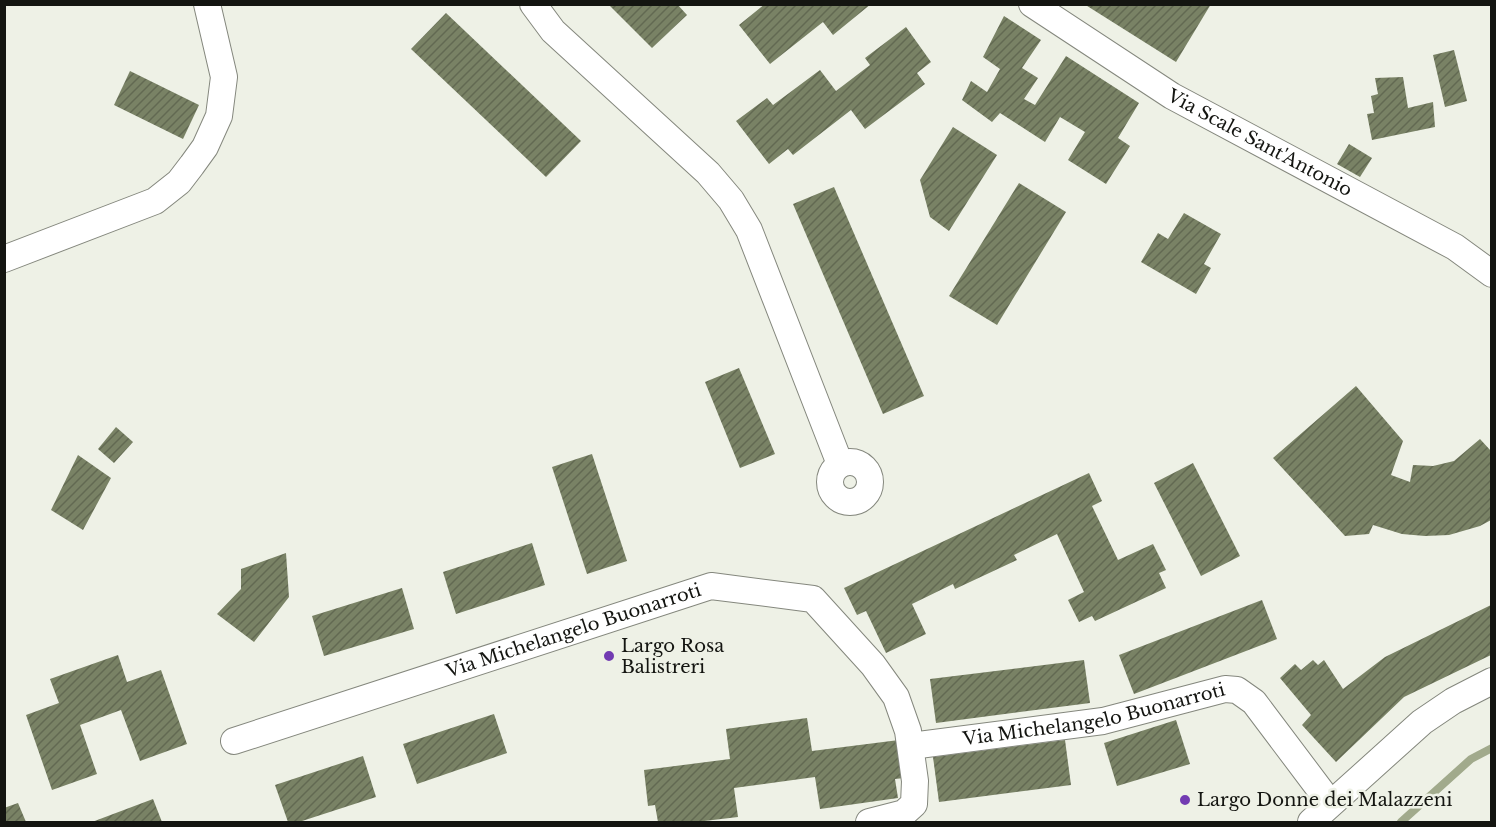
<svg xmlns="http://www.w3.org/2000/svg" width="1496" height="827" font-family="'Libre Baskerville',serif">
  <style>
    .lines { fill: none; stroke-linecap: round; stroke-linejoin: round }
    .stream { stroke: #a1aa8c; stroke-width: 8 }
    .building { fill: url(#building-hatch) }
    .minor-casing { stroke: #84877d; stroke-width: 28 }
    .minor { stroke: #fff; stroke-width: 26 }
    .poi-dot { fill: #723bb2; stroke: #eef1e6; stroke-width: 2 }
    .labels { text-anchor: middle; stroke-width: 5; stroke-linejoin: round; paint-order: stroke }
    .street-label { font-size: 18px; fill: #141511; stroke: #eef1e6 }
    .poi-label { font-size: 18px; fill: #141511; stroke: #eef1e6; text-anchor: start }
  </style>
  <defs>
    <pattern id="building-hatch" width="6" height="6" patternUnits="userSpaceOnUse" patternTransform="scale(1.5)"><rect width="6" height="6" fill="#798265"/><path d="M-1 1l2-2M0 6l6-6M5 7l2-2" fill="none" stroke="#626952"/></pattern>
  </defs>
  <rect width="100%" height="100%" fill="#eef1e6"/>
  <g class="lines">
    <polyline class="stream" points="1401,822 1471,759 1492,748"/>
  </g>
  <g class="building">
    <polygon points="608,4 677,4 687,15 652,48"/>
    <polygon points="765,4 871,4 833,35 823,22 770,64 739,25"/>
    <polygon points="1084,4 1211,4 1176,62"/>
    <polygon points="446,13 581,141 546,177 411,49"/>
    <polygon points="1004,16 1041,40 1022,68 1038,78 1024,99 1035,105 1066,56 1139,103 1118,138 1130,146 1106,184 1068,160 1085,132 1060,117 1045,142 1000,113 992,122 962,100 971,81 987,92 1000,69 983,57"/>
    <polygon points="906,27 931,62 917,73 925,84 865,129 851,110 793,155 788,149 769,164 736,121 767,98 773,105 820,70 836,91 870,65 865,58"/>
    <polygon points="1454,50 1467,101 1445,107 1433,55"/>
    <polygon points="130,71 199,105 183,139 114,105"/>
    <polygon points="1403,77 1408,108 1433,102 1435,127 1372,140 1367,114 1374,113 1371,96 1378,94 1375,78"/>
    <polygon points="953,127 997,155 949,231 930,217 920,180"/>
    <polygon points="1349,144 1372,158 1360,177 1337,164"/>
    <polygon points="1019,183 1066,212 997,325 949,296"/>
    <polygon points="834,187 924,396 883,414 793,204"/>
    <polygon points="1184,213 1221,234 1204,264 1211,268 1196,294 1141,262 1158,233 1168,239"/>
    <polygon points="739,368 775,454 740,468 705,382"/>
    <polygon points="1356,386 1403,441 1391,475 1410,482 1413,465 1433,466 1454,461 1480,439 1491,451 1491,520 1480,526 1449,535 1425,536 1402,534 1373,525 1369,534 1345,536 1273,458"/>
    <polygon points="116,427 133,442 114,463 98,449"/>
    <polygon points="592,454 627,561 587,574 552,467"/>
    <polygon points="78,455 111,478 83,530 51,510"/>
    <polygon points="1193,463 1240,556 1201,576 1154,483"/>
    <polygon points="1089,473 1102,501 1092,506 1118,560 1153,544 1166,570 1159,573 1166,588 1095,621 1092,616 1079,622 1068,600 1084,592 1057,534 1014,555 1017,560 955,589 953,584 912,604 926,634 886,653 866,611 857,615 844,588"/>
    <polygon points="532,543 545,585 456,614 443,572"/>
    <polygon points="286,553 289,597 254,642 217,614 241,589 241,569"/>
    <polygon points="402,588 414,629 324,656 312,616"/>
    <polygon points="1262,600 1277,639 1134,694 1119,655"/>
    <polygon points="1491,605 1491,655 1404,697 1336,762 1302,725 1311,715 1280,678 1295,664 1301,670 1313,660 1318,665 1324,660 1343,689 1385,657"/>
    <polygon points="118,655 127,682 161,670 187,744 140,761 121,710 80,725 97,774 52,790 26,715 59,703 50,679"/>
    <polygon points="1084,660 1090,703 936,723 930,679"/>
    <polygon points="494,714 507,753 417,784 403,744"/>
    <polygon points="807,718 812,751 899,740 904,778 895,779 898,798 820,809 815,777 734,788 738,817 696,822 658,822 655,805 648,806 644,770 730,759 726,729"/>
    <polygon points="1176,720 1190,764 1117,786 1104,743"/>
    <polygon points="1065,740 1071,785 939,802 933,757"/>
    <polygon points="363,756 376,797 299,822 288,822 275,785"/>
    <polygon points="153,799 162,822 92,822"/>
    <polygon points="18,803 26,822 4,822 4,808"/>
  </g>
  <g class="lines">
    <g class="minor-casing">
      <g id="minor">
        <polyline points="533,4 553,31 708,173 731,200 749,230 840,464"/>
        <path id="s1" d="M1032,4L1172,96L1455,247L1492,274"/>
        <polyline points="4,259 155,201 179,182 192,165 205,147 219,116 224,77 207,4"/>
        <circle cx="850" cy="482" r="20"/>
        <path id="s2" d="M234,741L711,586L813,599L873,665L896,697L908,731L915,781L914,804L904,813L869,822"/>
        <path id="s3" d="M911,746L1103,721L1225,689L1237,690L1254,702L1330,803"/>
        <polyline points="1311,822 1422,722 1453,701 1492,681"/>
      </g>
    </g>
    <use href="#minor" class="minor"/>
  </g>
  <g class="poi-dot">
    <circle cx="609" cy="656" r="6"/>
    <circle cx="1185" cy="800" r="6"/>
  </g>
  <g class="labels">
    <g class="street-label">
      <text dy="6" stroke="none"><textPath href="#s1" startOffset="267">Via Scale Sant'Antonio</textPath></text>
      <text dy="6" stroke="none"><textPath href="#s2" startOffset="357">Via Michelangelo Buonarroti</textPath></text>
      <text dy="6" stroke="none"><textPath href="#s3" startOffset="186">Via Michelangelo Buonarroti</textPath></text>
    </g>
    <g class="poi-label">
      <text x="621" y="652">Largo Rosa<tspan x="621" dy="21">Balistreri</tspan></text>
      <text x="1197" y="806">Largo Donne dei Malazzeni</text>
    </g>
  </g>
  <rect width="1496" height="827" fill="none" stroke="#141511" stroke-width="12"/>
</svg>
